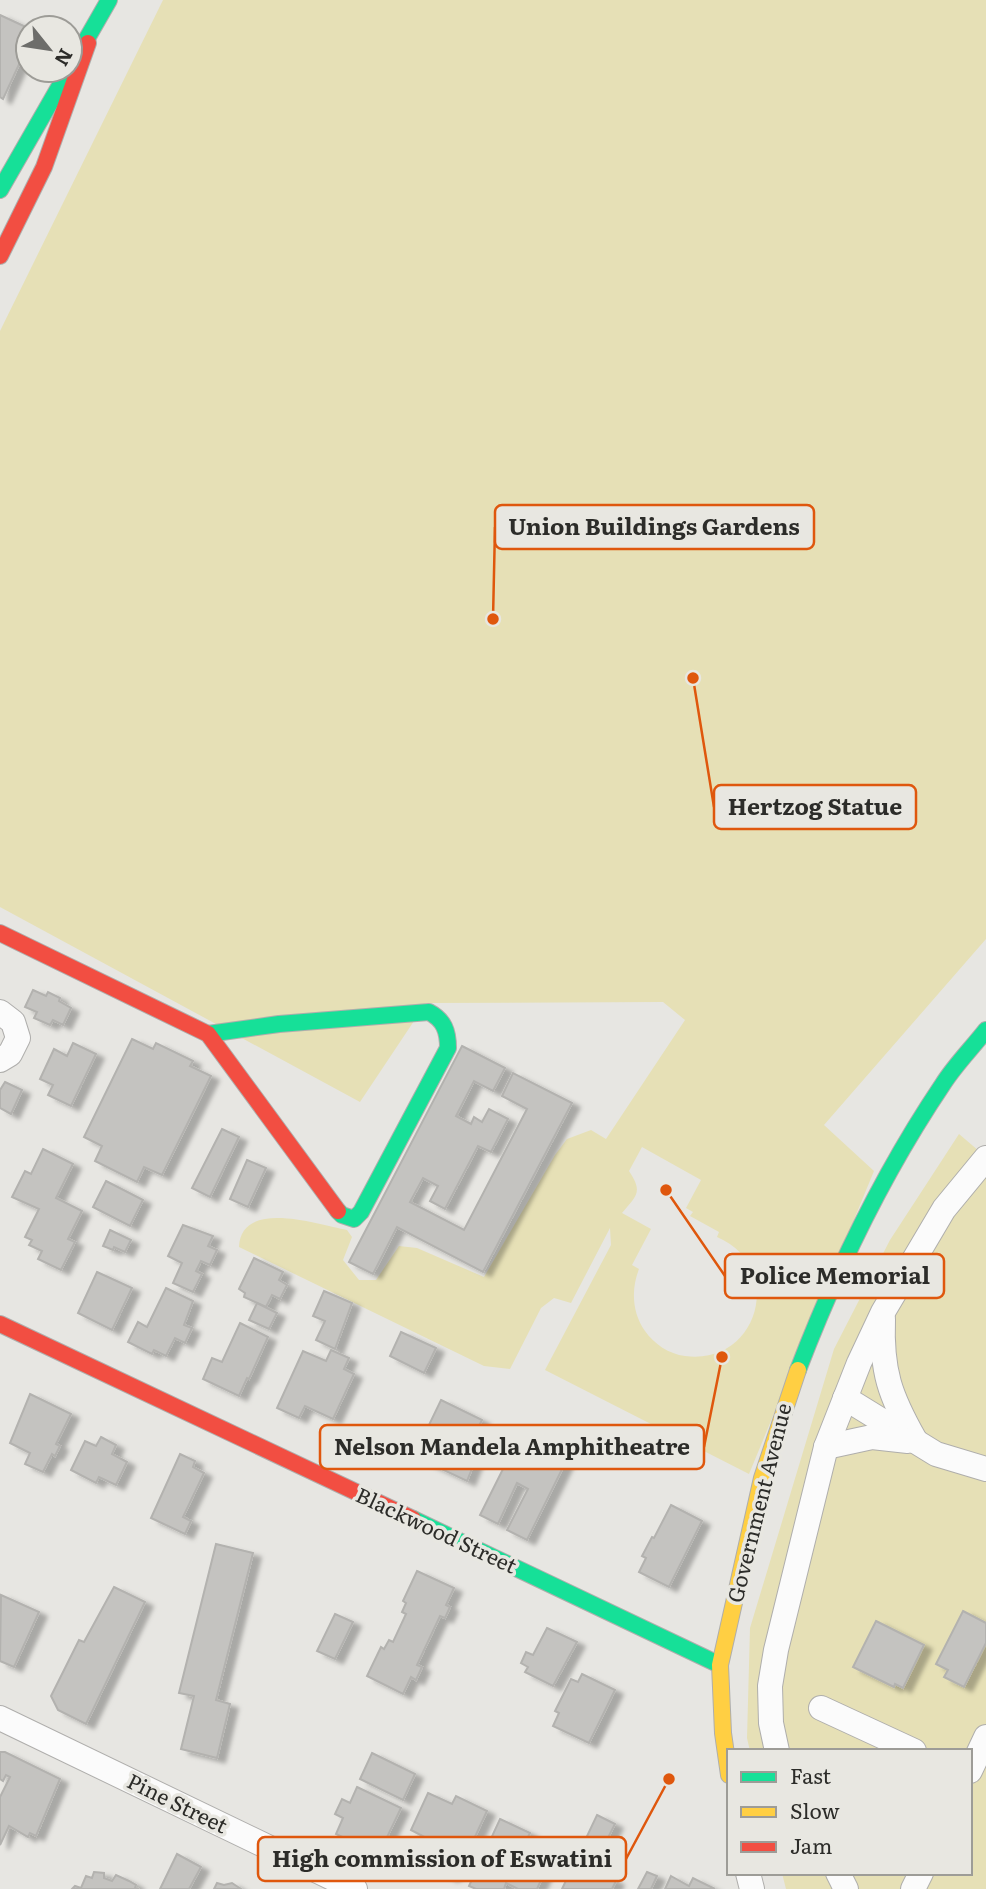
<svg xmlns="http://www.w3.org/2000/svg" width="986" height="1889" font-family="Literata,serif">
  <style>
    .green { fill: #e6e0b6; fill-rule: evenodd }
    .building { fill: #c4c3c0; stroke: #b3b2af; stroke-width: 2; filter: url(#shadow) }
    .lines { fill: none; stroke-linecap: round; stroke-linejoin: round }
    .street-casing { stroke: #afaeac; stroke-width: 26 }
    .fast-casing { stroke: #afaeac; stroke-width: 18 }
    .slow-casing { stroke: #afaeac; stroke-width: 18 }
    .jam-casing { stroke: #afaeac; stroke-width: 18 }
    .street { stroke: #fbfbfb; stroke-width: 24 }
    .fast { stroke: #16e098; stroke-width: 16 }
    .slow { stroke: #ffcf43; stroke-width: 16 }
    .jam { stroke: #f24e42; stroke-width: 16 }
    .labels { text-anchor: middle; stroke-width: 7; stroke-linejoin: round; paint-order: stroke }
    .street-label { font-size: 21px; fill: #2c2c29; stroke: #e8e7e1 }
    .leader { fill: none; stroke: #df570d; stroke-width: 2.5 }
    .callout-dot { fill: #df570d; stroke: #e8e7e1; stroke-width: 2.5 }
    .callout { fill: #e8e7e1; stroke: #df570d; stroke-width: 2.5 }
    .callout-label { font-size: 23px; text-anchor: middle; font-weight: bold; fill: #2c2c29 }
  </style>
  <defs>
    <filter id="shadow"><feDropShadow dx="8" dy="4.5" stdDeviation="2" flood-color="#0004"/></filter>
  </defs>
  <rect width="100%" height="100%" fill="#e7e6e2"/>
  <g class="green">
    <path d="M163,0H986V939L824,1125L874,1171L749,1474L545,1370L611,1245L610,1228L571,1303L554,1298L541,1308L510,1369L484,1366L239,1247C241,1198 319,1225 347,1230L352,1237L343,1260L359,1280H376L399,1246L417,1248L484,1277L555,1155L567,1139L591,1130L606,1139L685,1020L663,1002L426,1003L360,1102L0,907V331ZM642,1147L701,1180L686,1208L693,1212L690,1216L719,1232L717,1237C786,1266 759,1366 685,1356C669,1354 654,1344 645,1331C632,1313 631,1289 639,1269L632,1265L651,1229L622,1213C637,1195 643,1192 629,1171Z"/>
    <polygon points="959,1134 986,1157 986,1889 786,1889 782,1873 970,1873 970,1751 750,1751 747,1738 750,1628 834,1349 890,1240"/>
  </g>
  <g class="building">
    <polygon points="0,15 28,28 28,45 3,99 0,97"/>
    <polygon points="33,990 46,996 48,992 60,998 59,1001 71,1008 63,1025 53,1020 50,1025 34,1018 37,1012 25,1007"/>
    <polygon points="132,1039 153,1049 156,1043 193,1061 190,1066 211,1076 162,1175 144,1167 137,1182 95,1161 102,1146 84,1137"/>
    <polygon points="73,1043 96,1054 71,1106 48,1095 53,1085 40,1079 54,1049 67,1056"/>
    <polygon points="462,1046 505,1068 493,1091 474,1081 456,1116 471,1124 474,1117 482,1122 489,1109 508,1119 491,1152 478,1146 445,1209 430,1201 438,1186 423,1178 410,1202 464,1230 527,1109 502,1096 513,1073 572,1103 483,1272 397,1227 373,1274 349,1262"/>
    <polygon points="5,1082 22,1090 11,1114 0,1108 0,1090"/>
    <polygon points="222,1129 239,1137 210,1197 192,1188"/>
    <polygon points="43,1149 73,1164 56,1198 82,1211 68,1239 75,1242 61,1270 38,1259 42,1251 29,1245 32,1240 25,1237 39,1209 12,1197 25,1171 31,1174"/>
    <polygon points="247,1160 266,1168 248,1207 230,1199"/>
    <polygon points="106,1181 143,1200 130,1226 93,1207"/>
    <polygon points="183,1225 213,1236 208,1246 217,1250 210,1265 201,1261 196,1271 202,1274 193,1292 173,1283 182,1263 168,1256"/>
    <polygon points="110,1230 131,1240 125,1252 114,1247 113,1250 103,1246"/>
    <polygon points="254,1258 283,1272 279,1280 287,1285 280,1299 272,1295 266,1307 244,1297 245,1293 239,1289"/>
    <polygon points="97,1272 132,1288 112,1330 78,1313"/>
    <polygon points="166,1288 193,1301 184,1325 192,1328 185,1343 175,1338 166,1356 154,1350 152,1354 128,1342 138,1322 147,1327"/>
    <polygon points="324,1291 352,1303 335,1349 316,1340 325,1321 313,1316"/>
    <polygon points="257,1303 277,1313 269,1329 249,1320"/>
    <polygon points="240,1323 268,1337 249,1379 247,1378 239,1396 203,1379 212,1358 222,1362"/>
    <polygon points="401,1332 436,1348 424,1373 390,1356"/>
    <polygon points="331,1350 349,1358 344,1369 354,1374 333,1419 305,1406 299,1418 277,1408 303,1351 326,1361"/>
    <polygon points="30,1394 71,1414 56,1444 60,1446 55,1456 52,1454 43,1472 25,1464 30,1453 10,1443"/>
    <polygon points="441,1400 482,1420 469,1446 479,1451 467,1481 414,1456"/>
    <polygon points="523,1429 541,1437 543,1433 573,1447 527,1540 507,1530 528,1489 517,1483 498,1524 480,1515"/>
    <polygon points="101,1437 116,1445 112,1454 127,1462 116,1485 99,1477 96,1483 71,1470 85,1441 96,1446"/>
    <polygon points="180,1454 195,1461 193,1467 204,1473 183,1517 191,1521 185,1534 151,1518"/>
    <polygon points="671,1505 702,1521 669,1587 639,1572 646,1558 642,1556 652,1537 654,1538"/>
    <polygon points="216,1544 253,1553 216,1700 230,1704 217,1758 181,1749 194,1696 179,1693"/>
    <polygon points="417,1571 454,1588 446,1605 450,1607 445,1618 440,1616 417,1665 422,1667 416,1680 411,1677 403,1694 367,1676 381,1647 384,1649 389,1640 393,1642 406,1614 402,1612 406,1603 403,1601"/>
    <polygon points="114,1587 145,1602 86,1724 58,1710 51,1696 79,1640 84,1642"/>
    <polygon points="1,1595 39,1612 14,1667 0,1661"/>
    <polygon points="963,1611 986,1623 986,1643 964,1687 944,1677 948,1670 936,1664"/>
    <polygon points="335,1614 353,1622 335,1659 317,1651"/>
    <polygon points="876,1621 924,1645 903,1688 895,1684 894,1687 853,1667"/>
    <polygon points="547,1628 577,1642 553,1686 525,1672 528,1667 521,1663 526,1652 533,1655"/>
    <polygon points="582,1674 615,1690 589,1743 553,1726 559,1713 555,1711 571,1679 578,1682"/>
    <polygon points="0,1752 5,1752 60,1779 36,1836 30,1833 28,1837 9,1826 0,1845 0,1797 10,1777 6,1775 3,1781 0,1779"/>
    <polygon points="372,1753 415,1774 403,1800 360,1779"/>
    <polygon points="357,1787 401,1808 379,1854 336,1834 343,1818 335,1814 342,1799 350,1803"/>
    <polygon points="428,1793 452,1804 456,1796 487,1811 459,1871 450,1877 440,1872 439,1862 427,1856 434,1842 411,1830"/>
    <polygon points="597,1815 615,1824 592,1869 616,1881 612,1889 562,1889"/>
    <polygon points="500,1819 530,1833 523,1847 550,1860 537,1889 518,1889 506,1883 504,1889 476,1889 469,1886"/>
    <polygon points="177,1854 201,1867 189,1889 160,1889"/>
    <polygon points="94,1872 104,1873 104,1878 112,1881 116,1875 129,1881 136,1885 135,1888 139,1889 72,1889 75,1886 81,1888 86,1876 92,1878"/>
    <polygon points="647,1872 657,1876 651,1889 638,1889"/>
    <polygon points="671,1876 689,1886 693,1878 715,1889 665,1889"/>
    <polygon points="217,1883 224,1885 232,1883 241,1889 214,1889"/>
  </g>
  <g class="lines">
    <g class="street-casing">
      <g id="street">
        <polyline points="0,1012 13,1022 18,1038 10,1054 0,1060"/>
        <path d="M883,1319C881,1371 890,1396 915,1440"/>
        <polyline points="845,1398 936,1454 986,1469"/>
        <polyline points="826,1447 872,1437 908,1441"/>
        <polyline points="821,1708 914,1751"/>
        <polyline points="0,1718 355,1889"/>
        <polyline points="777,1751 771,1723 770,1686 776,1650 826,1447 859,1363 883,1312 944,1209 986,1158"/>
        <polyline points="970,1771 986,1737"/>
        <polyline points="748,1873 752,1889"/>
        <polyline points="838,1873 846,1889"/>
        <polyline points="913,1889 921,1873"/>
      </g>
    </g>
    <g class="fast-casing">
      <g id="fast">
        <polyline points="0,190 109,0"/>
        <path d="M208,1034L279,1024L429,1012C444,1020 448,1031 448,1048L361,1212L354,1219L342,1215L338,1211"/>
        <path d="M798,1370C836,1271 883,1173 943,1084C955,1065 972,1048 986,1030"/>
        <polyline points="413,1519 720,1665"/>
      </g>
    </g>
    <g class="slow-casing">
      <polyline id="slow" points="729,1775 723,1733 720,1665 762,1478 798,1370"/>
    </g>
    <g class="jam-casing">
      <g id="jam">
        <polyline points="0,256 44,167 88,43"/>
        <polyline points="0,933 208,1034 338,1211"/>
        <polyline points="0,1324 413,1519"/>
      </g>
    </g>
    <use href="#street" class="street"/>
    <use href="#fast" class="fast"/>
    <use href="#slow" class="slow"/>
    <use href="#jam" class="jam"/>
  </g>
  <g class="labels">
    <g class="street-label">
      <text transform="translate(760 1503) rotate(-76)" y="7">Government Avenue</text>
      <text transform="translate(436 1531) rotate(25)" y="7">Blackwood Street</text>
      <text transform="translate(177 1804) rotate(26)" y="7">Pine Street</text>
    </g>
  </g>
  <path class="leader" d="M493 619L495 527M693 678L714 807M666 1190L725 1276M722 1357L704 1447M669 1779L626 1859"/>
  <g class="callout-dot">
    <circle cx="493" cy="619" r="7"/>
    <circle cx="693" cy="678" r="7"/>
    <circle cx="666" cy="1190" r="7"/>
    <circle cx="722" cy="1357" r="7"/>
    <circle cx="669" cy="1779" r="7"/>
  </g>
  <g class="callout">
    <rect x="495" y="505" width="319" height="44" rx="7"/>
    <rect x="714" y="785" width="202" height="44" rx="7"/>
    <rect x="725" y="1254" width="219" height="44" rx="7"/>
    <rect x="320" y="1425" width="384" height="44" rx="7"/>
    <rect x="258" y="1837" width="368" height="44" rx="7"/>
  </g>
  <g class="callout-label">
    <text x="654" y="535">Union Buildings Gardens</text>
    <text x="815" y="815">Hertzog Statue</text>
    <text x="835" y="1284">Police Memorial</text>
    <text x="512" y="1455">Nelson Mandela Amphitheatre</text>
    <text x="442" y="1867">High commission of Eswatini</text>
  </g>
  <rect x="727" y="1749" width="245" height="126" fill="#e8e7e1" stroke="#9d9c97" stroke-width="2"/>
  <rect x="741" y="1772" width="35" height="10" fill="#16e098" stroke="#9d9c97" stroke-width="2"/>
  <text x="790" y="1784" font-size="21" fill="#2c2c29">Fast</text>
  <rect x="741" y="1807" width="35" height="10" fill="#ffcf43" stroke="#9d9c97" stroke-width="2"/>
  <text x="790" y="1819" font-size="21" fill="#2c2c29">Slow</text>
  <rect x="741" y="1842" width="35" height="10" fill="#f24e42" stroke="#9d9c97" stroke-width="2"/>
  <text x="790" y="1854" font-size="21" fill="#2c2c29">Jam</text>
  <g transform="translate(49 49) rotate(120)"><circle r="33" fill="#e8e7e1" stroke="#9d9c97" stroke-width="2"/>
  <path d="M0-5L12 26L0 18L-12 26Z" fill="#6d6d6a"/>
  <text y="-10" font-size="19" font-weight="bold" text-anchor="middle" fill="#2c2c29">N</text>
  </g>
</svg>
